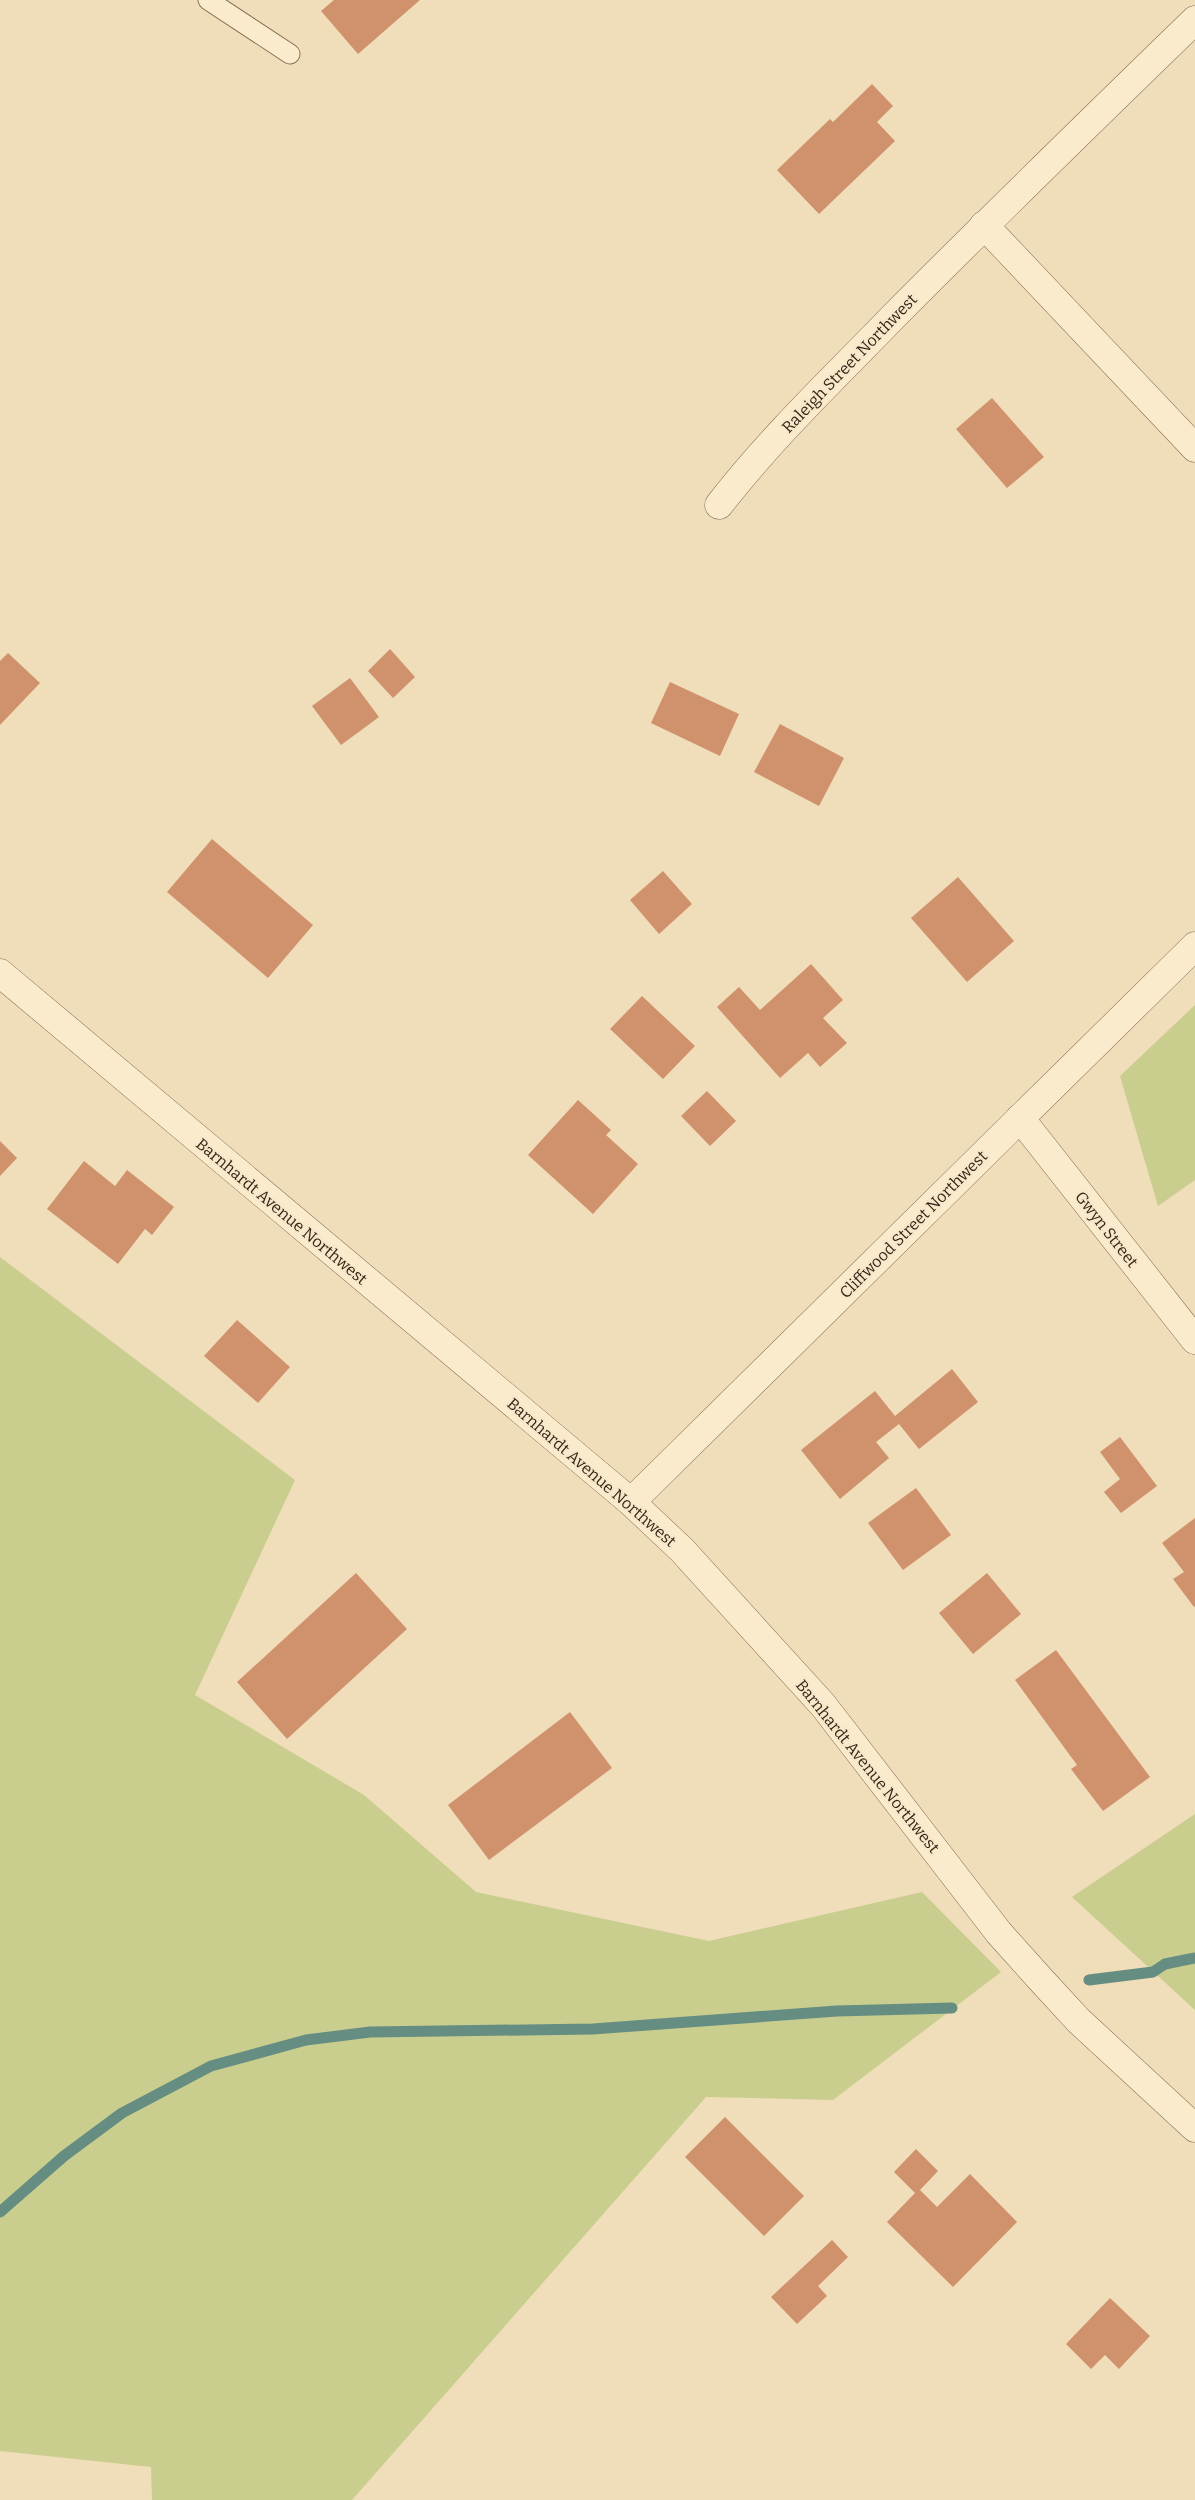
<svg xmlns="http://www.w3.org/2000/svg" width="1195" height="2500" font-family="Bitter,serif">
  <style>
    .green { fill: #c9ce8e }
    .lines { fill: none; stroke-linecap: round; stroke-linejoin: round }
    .stream { stroke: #668d81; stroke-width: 11 }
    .building { fill: #d0926d }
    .lane-casing { stroke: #876c53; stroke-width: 21 }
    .street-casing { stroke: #876c53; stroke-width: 29 }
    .lane { stroke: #fbebcd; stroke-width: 19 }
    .street { stroke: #fbebcd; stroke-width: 28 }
    .labels { text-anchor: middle; stroke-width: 4.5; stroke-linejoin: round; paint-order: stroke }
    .street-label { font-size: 16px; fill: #352519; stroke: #f7e8c9 }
  </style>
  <rect width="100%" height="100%" fill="#f0ddb9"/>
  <g class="green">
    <polygon points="1195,1005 1195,1180 1158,1206 1120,1076"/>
    <polygon points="0,1257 295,1480 195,1695 364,1795 476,1892 709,1941 922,1892 1001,1972 833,2100 706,2097 352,2500 152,2500 151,2467 0,2451"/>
    <polygon points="1195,1814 1195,2010 1072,1897"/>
  </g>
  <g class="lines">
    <g class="stream">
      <polyline points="1089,1980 1153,1972 1165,1964 1195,1958"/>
      <polyline points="0,2212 64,2156 122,2113 211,2066 306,2040 370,2032 593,2029 837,2011 952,2008"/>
    </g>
  </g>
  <g class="building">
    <polygon points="334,0 420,0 358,54 321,11"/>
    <polygon points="872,84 893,106 877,122 895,141 819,214 777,170 830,119 833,122"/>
    <polygon points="992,398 1044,457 1007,488 956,429"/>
    <polygon points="390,649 415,677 393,698 368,671"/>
    <polygon points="8,653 40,683 0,725 0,661"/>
    <polygon points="350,678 379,717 341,745 312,706"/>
    <polygon points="670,682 739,714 720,756 651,723"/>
    <polygon points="780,724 844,758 819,806 754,772"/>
    <polygon points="212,839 313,925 268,978 167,892"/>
    <polygon points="663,871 692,904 659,934 630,900"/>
    <polygon points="958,877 1014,941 967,982 911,918"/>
    <polygon points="811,964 843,1000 823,1018 847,1043 820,1067 808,1053 780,1078 717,1007 739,987 760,1010"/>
    <polygon points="642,996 695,1046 663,1079 610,1029"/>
    <polygon points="707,1091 736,1121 710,1146 681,1116"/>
    <polygon points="578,1100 611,1130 606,1135 638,1164 593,1214 528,1155"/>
    <polygon points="0,1141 17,1158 0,1176"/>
    <polygon points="84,1161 115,1186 127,1170 174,1207 152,1235 145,1229 118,1264 47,1209"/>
    <polygon points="237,1320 290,1367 258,1403 204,1356"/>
    <polygon points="952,1369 978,1402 919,1449 899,1424 876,1442 889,1458 840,1499 801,1450 875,1391 895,1416"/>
    <polygon points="1120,1437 1157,1486 1121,1513 1104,1492 1120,1479 1100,1452"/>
    <polygon points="916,1488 951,1535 903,1570 868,1523"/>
    <polygon points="1195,1518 1195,1606 1194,1607 1173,1579 1184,1572 1162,1543"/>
    <polygon points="356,1573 407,1629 287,1739 237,1682"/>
    <polygon points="987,1573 1021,1614 973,1654 939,1613"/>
    <polygon points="1056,1650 1150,1777 1103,1811 1071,1769 1077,1765 1015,1680"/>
    <polygon points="570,1712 612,1768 489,1860 448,1805"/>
    <polygon points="725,2117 804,2196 764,2236 685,2157"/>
    <polygon points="916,2149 938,2171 920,2190 937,2207 970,2174 1017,2222 953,2287 887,2222 915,2193 894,2172"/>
    <polygon points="832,2240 848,2257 818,2286 827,2296 797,2324 771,2297"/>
    <polygon points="1110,2298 1150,2336 1119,2369 1105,2355 1091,2369 1066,2344"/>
  </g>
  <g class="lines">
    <g class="lane-casing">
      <polyline id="lane" points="208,0 290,54"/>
    </g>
    <g class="street-casing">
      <g id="street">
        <polyline points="984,225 1195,448"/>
        <path d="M719,505C771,438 832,380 891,319C991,218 1093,119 1195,20"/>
        <polyline points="0,973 631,1502 682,1550 823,1705 999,1933 1043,1982 1079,2021 1195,2128"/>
        <polyline points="1020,1118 1195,1340"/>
        <polyline points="631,1502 1195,946"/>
      </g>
    </g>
    <use href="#lane" class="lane"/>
    <use href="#street" class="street"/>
  </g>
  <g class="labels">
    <g class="street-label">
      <text transform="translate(849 363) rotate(-46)" y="6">Raleigh Street Northwest</text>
      <text transform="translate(282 1211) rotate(40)" y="6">Barnhardt Avenue Northwest</text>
      <text transform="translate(913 1224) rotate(-45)" y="6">Cliffwood Street Northwest</text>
      <text transform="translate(1107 1229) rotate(52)" y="6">Gwyn Street</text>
      <text transform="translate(592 1472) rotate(41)" y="6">Barnhardt Avenue Northwest</text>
      <text transform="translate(868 1766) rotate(51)" y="6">Barnhardt Avenue Northwest</text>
    </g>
  </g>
</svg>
